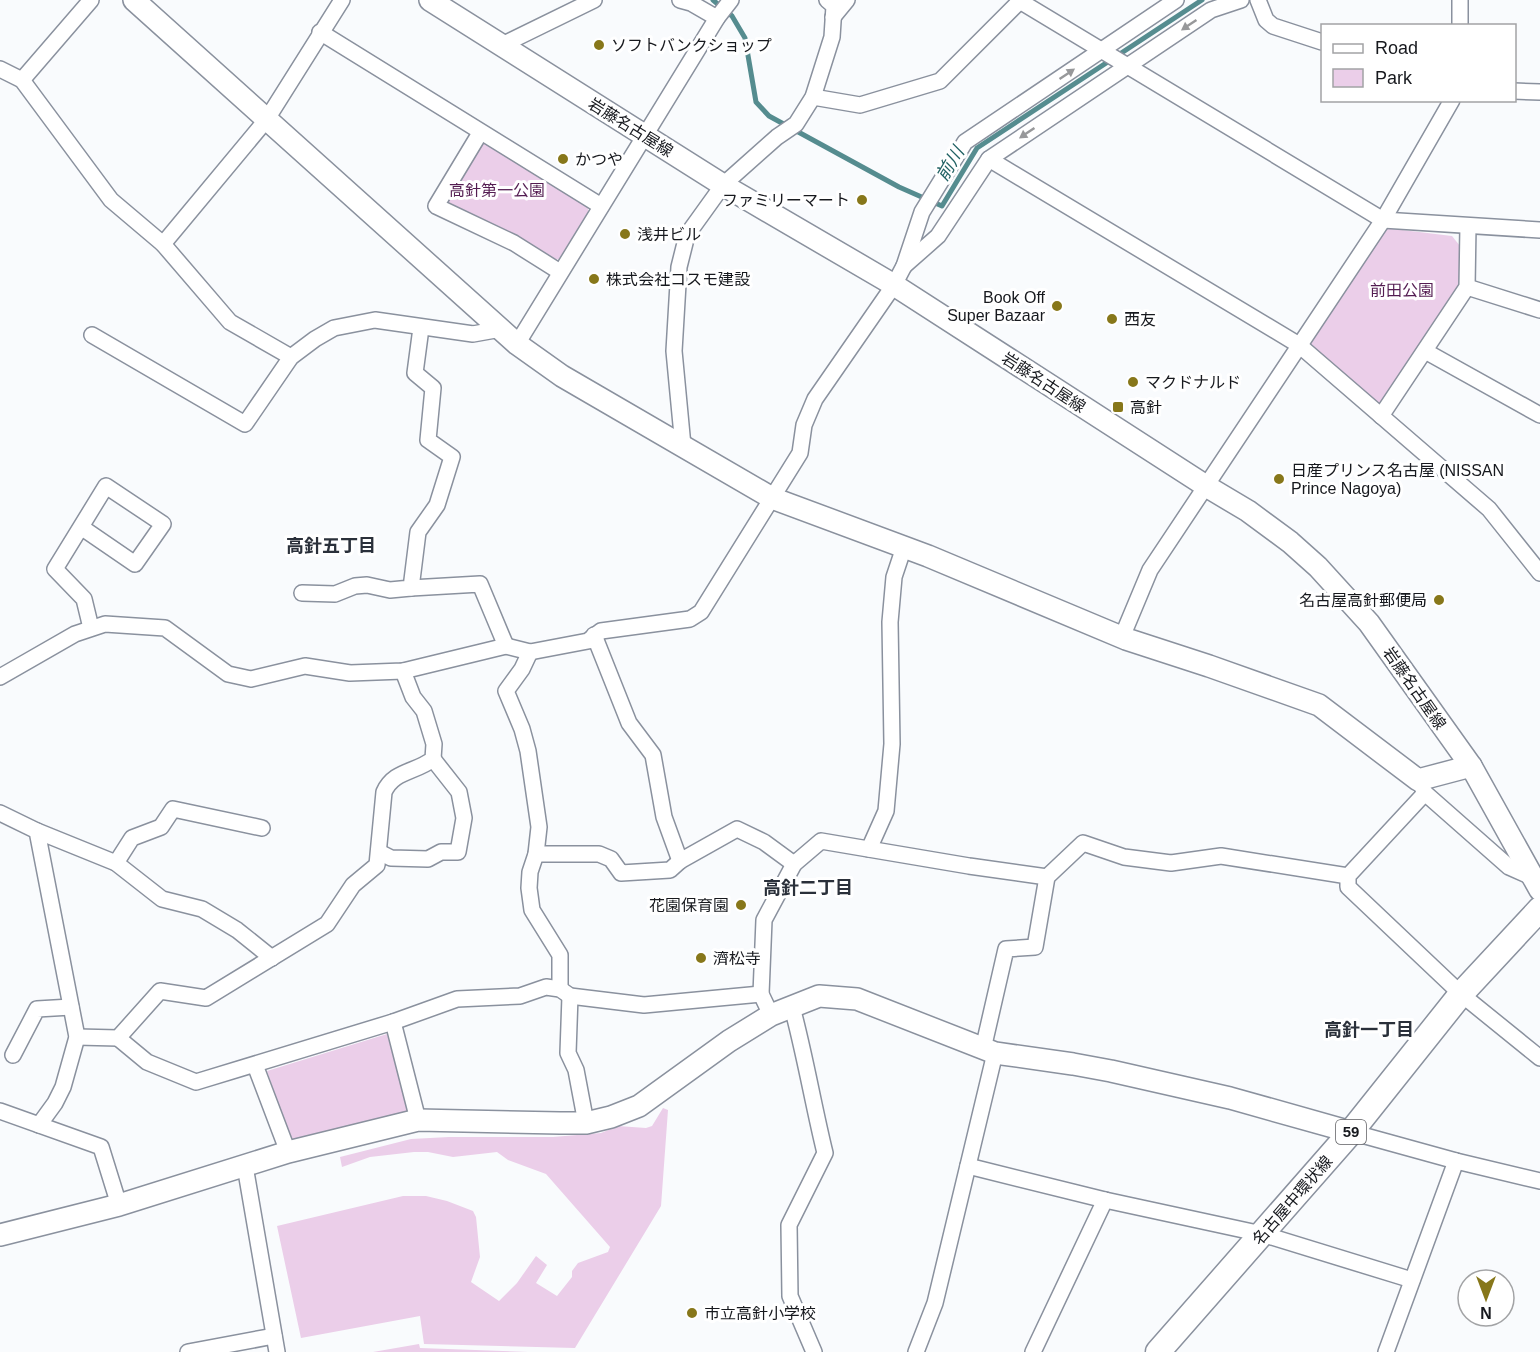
<svg xmlns="http://www.w3.org/2000/svg" width="1540" height="1352" font-family="Arial,'Noto Sans JP',sans-serif">
  <style>
    .green { fill: #ebcee9 }
    .lines { fill: none; stroke-linecap: round; stroke-linejoin: round }
    .stream { stroke: #558c8f; stroke-width: 5 }
    .street-casing { stroke: #8a919e; stroke-width: 18 }
    .secondary-casing { stroke: #8a919e; stroke-width: 24 }
    .primary-casing { stroke: #8a919e; stroke-width: 27 }
    .street { stroke: #fff; stroke-width: 15 }
    .secondary { stroke: #fff; stroke-width: 21 }
    .primary { stroke: #fff; stroke-width: 24 }
    .oneway { fill: #97989a }
    .poi-dot { fill: #87771a; stroke: #fff; stroke-width: 2 }
    .labels { text-anchor: middle; stroke-width: 6; stroke-linejoin: round; paint-order: stroke }
    .shield { fill: #fff; stroke: #5d5e62; stroke-width: 1.5 }
    .shield-label { font-size: 15px; font-weight: bold; fill: #17191e }
    .poi-label { font-size: 16px; fill: #17191e; stroke: #fff; text-anchor: start }
    .street-label { font-size: 16px; fill: #17191e; stroke: #fff }
    .park-label { font-size: 16px; fill: #541d52; stroke: #fff }
    .water-label { font-size: 18px; font-style: italic; fill: #206163; stroke: #fff }
    .neighbourhood-label { font-size: 18px; font-weight: bold; fill: #2a303a; stroke: #fff }
  </style>
  <rect width="100%" height="100%" fill="#f9fbfd"/>
  <g class="green">
    <polygon points="479,143 486,143 588,203 588,212 559,259 551,260 449,206 447,199"/>
    <polygon points="1386,228 1452,236 1460,246 1460,288 1380,409 1309,344"/>
    <polygon points="387,1034 409,1114 292,1144 267,1071"/>
    <polygon points="663,1108 668,1110 661,1206 575,1348 424,1344 420,1316 301,1338 277,1226 403,1196 426,1196 447,1201 473,1211 476,1217 480,1257 471,1282 499,1301 517,1283 536,1256 547,1265 536,1283 557,1296 572,1277 572,1271 578,1263 608,1252 610,1247 546,1174 508,1160 497,1152 453,1157 428,1152 414,1152 370,1157 342,1167 340,1157 411,1139 449,1137 553,1137 601,1133 618,1126 646,1128 652,1126"/>
    <polygon points="419,1344 420,1348 528,1352 373,1352"/>
  </g>
  <g class="lines">
    <polyline class="stream" points="713,0 732,16 745,38 756,102 769,116 899,187 942,206 977,148 1202,0"/>
    <g class="street-casing">
      <g id="street">
        <polyline points="680,0 691,3 717,18"/>
        <polyline points="1018,0 1383,220 1540,230"/>
        <polyline points="1258,0 1266,20 1273,26 1322,42"/>
        <polyline points="833,17 847,0"/>
        <polyline points="1460,26 1460,0"/>
        <polyline points="320,32 601,206"/>
        <polyline points="500,46 594,0"/>
        <polyline points="0,69 22,80 111,200 163,244 230,322 291,357"/>
        <polyline points="22,80 91,0"/>
        <polyline points="1514,91 1540,92"/>
        <polyline points="813,97 860,105 940,81 1021,0"/>
        <polyline points="480,133 436,206 514,243 560,272"/>
        <polyline points="989,159 1299,345 1489,509 1540,573"/>
        <polyline points="163,244 267,119 342,0"/>
        <polyline points="904,266 938,236 989,159 1211,10 1241,0"/>
        <polyline points="1467,287 1540,310"/>
        <polyline points="92,335 245,424 291,357 315,339 334,328 375,320 473,334 501,329"/>
        <polyline points="517,344 717,18 731,0"/>
        <polyline points="1425,351 1540,415"/>
        <polyline points="1381,416 1467,287 1468,226"/>
        <polyline points="683,446 674,351 679,267 687,235 723,185 777,137 796,124 813,97 832,37 834,6 827,0"/>
        <polyline points="81,527 135,564 163,524 106,486 55,569 84,599 91,628"/>
        <polyline points="411,588 480,584 506,646"/>
        <polyline points="302,593 335,594 355,586 367,585 390,590 411,588 418,532 437,505 452,457 428,440 433,388 415,373 421,328"/>
        <polyline points="594,635 629,723 653,755 664,817 680,861"/>
        <polyline points="1122,637 1150,570 1383,220 1452,100"/>
        <polyline points="530,652 522,669 506,691 522,729 528,751 539,827 536,854 530,872 529,888 532,910 560,955 560,989"/>
        <polyline points="0,677 75,634 105,624 165,628 228,674 251,679 305,666 350,673 403,671 506,646 530,652 588,641 601,631 690,619 701,612 800,453 804,425 815,399 894,285 904,266 922,212 965,142 1176,0"/>
        <polyline points="1421,785 1425,793 1509,867 1534,878"/>
        <polyline points="1425,793 1348,876 1348,887 1461,994 1540,1058"/>
        <polyline points="0,813 37,831 77,1037 63,1087 55,1103 39,1125"/>
        <polyline points="37,831 116,863 162,899 202,909 237,930 272,958"/>
        <polyline points="869,849 886,811 892,744 890,622 894,577 904,547"/>
        <polyline points="379,852 391,858 428,859 441,852 458,852 464,818 459,792 433,759"/>
        <polyline points="536,854 599,854 611,859 621,873 670,870 680,861 737,829 764,842 794,864"/>
        <polyline points="116,863 132,838 161,827 173,809 262,828"/>
        <polyline points="570,996 568,1053 576,1070 586,1123"/>
        <path d="M792,1007C805,1055 813,1104 825,1153L789,1225L790,1296L814,1352"/>
        <polyline points="771,1015 761,994 764,920 794,864 821,841 969,866 1047,877"/>
        <polyline points="393,1022 418,1120"/>
        <path d="M77,1037L118,1038L160,991L206,998L327,924L353,885L377,865L384,792C394,770 415,773 433,759L434,744L424,711L413,697L403,671"/>
        <polyline points="118,1038 147,1062 196,1082 393,1022 457,999 520,996 546,987 560,989 570,996 644,1005 761,994"/>
        <polyline points="983,1049 1006,949 1035,947 1047,877 1083,843 1124,857 1171,863 1221,856 1348,876"/>
        <polyline points="13,1055 37,1009 71,1007"/>
        <polyline points="255,1065 288,1152"/>
        <polyline points="0,1111 101,1147 119,1205"/>
        <polyline points="1351,1132 1456,1161 1540,1181"/>
        <polyline points="245,1166 277,1352"/>
        <polyline points="968,1166 1105,1200 1262,1234 1412,1280"/>
        <polyline points="188,1352 274,1336"/>
        <polyline points="916,1352 935,1303 995,1053"/>
        <polyline points="1033,1352 1105,1200"/>
        <polyline points="1386,1352 1456,1161"/>
      </g>
    </g>
    <g class="secondary-casing">
      <g id="secondary">
        <polyline points="134,0 517,344 562,376 772,498 928,556 1126,639 1209,666 1319,705 1418,780 1471,766"/>
        <polyline points="430,0 723,185 894,285 1206,486 1248,511 1290,542 1318,567 1369,623 1471,766 1540,890"/>
        <polyline points="0,1235 119,1205 288,1152 418,1120 560,1123 586,1123 611,1117 639,1106 729,1041 771,1015 819,996 857,999 995,1053 1073,1064 1111,1071 1230,1098 1351,1132"/>
      </g>
    </g>
    <g class="primary-casing">
      <polyline id="primary" points="1158,1352 1351,1132 1461,994 1540,909"/>
    </g>
    <use href="#street" class="street"/>
    <use href="#secondary" class="secondary"/>
    <use href="#primary" class="primary"/>
  </g>
  <defs><path id="oneway-solid" d="M-6-.8H1V-3.2L6.5 0L1 3.2V.8H-6Z" transform="scale(1.5)"/></defs>
  <g class="oneway">
    <use href="#oneway-solid" transform="translate(1189 25) rotate(146)"/>
    <use href="#oneway-solid" transform="translate(1067 74) rotate(-34)"/>
    <use href="#oneway-solid" transform="translate(1027 133) rotate(146)"/>
  </g>
  <g class="poi-dot">
    <circle cx="599" cy="45" r="6"/>
    <circle cx="563" cy="159" r="6"/>
    <circle cx="862" cy="200" r="6"/>
    <circle cx="625" cy="234" r="6"/>
    <circle cx="594" cy="279" r="6"/>
    <circle cx="1057" cy="306" r="6"/>
    <circle cx="1112" cy="319" r="6"/>
    <circle cx="1133" cy="382" r="6"/>
    <rect x="1112" y="401" width="12" height="12" rx="3"/>
    <circle cx="1279" cy="479" r="6"/>
    <circle cx="1439" cy="600" r="6"/>
    <circle cx="741" cy="905" r="6"/>
    <circle cx="701" cy="958" r="6"/>
    <circle cx="692" cy="1313" r="6"/>
  </g>
  <g class="labels">
    <rect class="shield" x="1336" y="1120" width="30" height="24" rx="4.5"/>
    <g class="shield-label">
      <text x="1351" y="1137">59</text>
    </g>
    <g class="poi-label">
      <text x="611" y="51">ソフトバンクショップ</text>
      <text x="575" y="165">かつや</text>
      <text x="850" y="206" text-anchor="end">ファミリーマート</text>
      <text x="637" y="240">浅井ビル</text>
      <text x="606" y="285">株式会社コスモ建設</text>
      <text x="1045" y="303" text-anchor="end">Book Off<tspan x="1045" dy="18">Super Bazaar</tspan></text>
      <text x="1124" y="325">西友</text>
      <text x="1145" y="388">マクドナルド</text>
      <text x="1130" y="413">高針</text>
      <text x="1291" y="476">日産プリンス名古屋 (NISSAN<tspan x="1291" dy="18">Prince Nagoya)</tspan></text>
      <text x="1427" y="606" text-anchor="end">名古屋高針郵便局</text>
      <text x="729" y="911" text-anchor="end">花園保育園</text>
      <text x="713" y="964">濟松寺</text>
      <text x="704" y="1319">市立高針小学校</text>
    </g>
    <g class="street-label">
      <text transform="translate(631 127) rotate(32)" y="6">岩藤名古屋線</text>
      <text transform="translate(1044 382) rotate(33)" y="6">岩藤名古屋線</text>
      <text transform="translate(1415 688) rotate(55)" y="6">岩藤名古屋線</text>
      <text transform="translate(1292 1200) rotate(-49)" y="6">名古屋中環状線</text>
    </g>
    <g class="park-label">
      <text x="497" y="196">高針第一公園</text>
      <text x="1402" y="296">前田公園</text>
    </g>
    <g class="water-label">
      <text transform="translate(950 164) rotate(-59)" y="6">前川</text>
    </g>
    <g class="neighbourhood-label">
      <text x="331" y="552">高針五丁目</text>
      <text x="808" y="894">高針二丁目</text>
      <text x="1369" y="1036">高針一丁目</text>
    </g>
  </g>
  <rect x="1321" y="24" width="195" height="78" fill="#ffffff" stroke="#a2a3a5" stroke-width="1.5"/>
  <rect x="1333" y="44" width="30" height="9" fill="#ffffff" stroke="#a2a3a5" stroke-width="1.5"/>
  <text x="1375" y="54" font-size="18" fill="#17191e">Road</text>
  <rect x="1333" y="69" width="30" height="18" fill="#ebcee9" stroke="#a2a3a5" stroke-width="1.5"/>
  <text x="1375" y="84" font-size="18" fill="#17191e">Park</text>
  <g transform="translate(1486 1298) rotate(180)"><circle r="28" fill="#ffffff" stroke="#a2a3a5" stroke-width="1.5"/>
  <path d="M0-4.5L10 22L0 15L-10 22Z" fill="#87771a"/>
  <text y="-9" font-size="16" font-weight="bold" text-anchor="middle" fill="#17191e">N</text>
  </g>
</svg>
